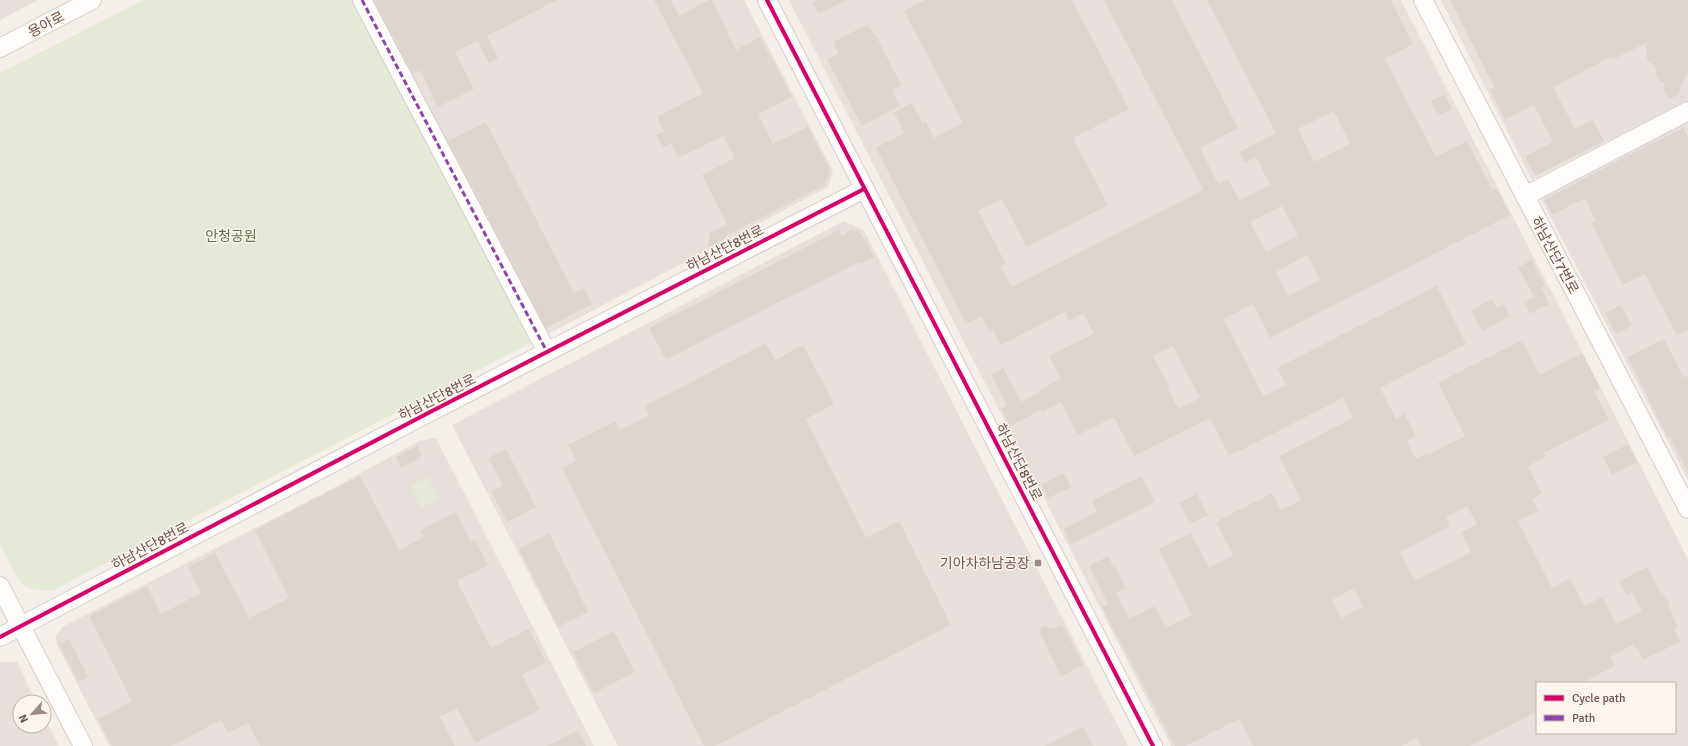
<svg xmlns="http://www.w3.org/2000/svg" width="1688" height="746" font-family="Signika,'Noto Sans KR',sans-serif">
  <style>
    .industrial { fill: #e7dfdb; fill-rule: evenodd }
    .green { fill: #e4ead6 }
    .building { fill: #ded5d0; fill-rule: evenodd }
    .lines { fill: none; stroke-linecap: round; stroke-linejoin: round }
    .minor-casing { stroke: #d4ccc8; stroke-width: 20 }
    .minor { stroke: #fefdfc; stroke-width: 18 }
    .quiet { stroke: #8e44ad; stroke-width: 3; stroke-dasharray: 6 3; stroke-linecap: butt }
    .cycleway-casing { stroke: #fdf4ec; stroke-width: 6 }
    .cycleway { stroke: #d6006c; stroke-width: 4 }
    .poi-dot { fill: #9e8b85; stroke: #fdf4ec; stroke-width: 1.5 }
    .labels { text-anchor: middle; stroke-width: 3; stroke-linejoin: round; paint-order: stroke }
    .street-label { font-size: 14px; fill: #6f554e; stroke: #fdf4ec }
    .park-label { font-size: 14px; fill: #5b7447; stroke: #fdf4ec }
    .poi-label { font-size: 14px; fill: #6f554e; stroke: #fdf4ec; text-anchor: end }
  </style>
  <rect width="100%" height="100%" fill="#f5efea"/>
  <g class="industrial">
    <polygon points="0,0 38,0 0,20"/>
    <polygon points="368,0 744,0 833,171 828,187 544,336"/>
    <path d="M789,0H1401L1544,277L1688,559V746H1171ZM1537,683H1675V733H1537Z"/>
    <polygon points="1441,0 1688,0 1688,100 1532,180"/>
    <polygon points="1688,122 1688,480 1541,199"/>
    <polygon points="844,221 864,230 1128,746 618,746 452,425"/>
    <polygon points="436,438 594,746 109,746 57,645 56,636 62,627 337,486 419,441"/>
    <polygon points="0,662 17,662 36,702 20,702 20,726 44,726 44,717 59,746 0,746"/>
  </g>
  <g class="green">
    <path d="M144,0H368L544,336L54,590C45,590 35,591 26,587C16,581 5,554 0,543V73Z"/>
    <polygon points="428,477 439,499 421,508 410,486"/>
  </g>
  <g class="building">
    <polygon points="374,0 557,0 487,36 498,58 489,63 477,41 455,52 474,89 438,107 420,70 413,74"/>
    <polygon points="654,0 671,0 679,16 709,0 712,0 736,50 760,37 792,97 758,114 773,144 808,127 830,170 825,185 725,236 726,238 708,247 710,233 727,224 702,175 735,158 723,136 678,158 671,143 663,147 656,135 664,131 657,117 703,93"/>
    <polygon points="818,0 846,0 818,14 812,3"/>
    <path d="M925,0H1072L1129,109L1073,138L1108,205L1027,247L1002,199L978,211L1006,264L1001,266L1012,287L1203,190L1104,0H1172L1238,128L1200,148L1218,184L1228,179L1239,200L1270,185L1256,157L1245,162L1239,152L1276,133L1207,0H1391L1413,44L1385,59L1436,157L1467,141L1492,190L1496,188L1510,215L1270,338L1253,304L1224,319L1263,396L1286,385L1277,368L1437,286L1466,344L1380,388L1396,419L1405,414L1416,436L1407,441L1416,459L1427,453L1428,455L1465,436L1438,383L1522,340L1540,375L1582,353L1600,388L1594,391L1609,420L1544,453L1546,457L1528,466L1542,494L1532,499L1538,511L1518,521L1552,588L1570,578L1584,606L1602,597L1616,624L1642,611L1632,592L1626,595L1619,581L1647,567L1662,596L1665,595L1670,605L1668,606L1678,627L1674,629L1680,642L1643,660L1637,648L1635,649L1633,645L1610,657L1615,666L1582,683H1537V712L1470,746H1421L1417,738L1402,746H1253L1239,719L1186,746H1175L1102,607L1108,604L1089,566L1108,556L1114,568L1116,567L1126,588L1116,593L1129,619L1155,606L1166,628L1192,615L1159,549L1191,533L1209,568L1233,555L1216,522L1272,493L1281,510L1301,500L1279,456L1353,418L1343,398L1229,456L1210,418L1134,456L1114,417L1078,435L1061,402L1042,412L1041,410L1010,426L1001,408L1007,406L991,374L1003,368L1021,402L1041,392L1039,390L1061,379L1049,356L1094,334L1083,313L1069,321L1065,312L1001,345L993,330L989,332L982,316L966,324L876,148L904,133L894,112L912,103L923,124L926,122L934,138L963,123L904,11ZM1334,111L1350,144L1314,162L1298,129ZM1282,206L1298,236L1266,252L1250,222ZM1307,255L1320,280L1288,296L1276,272ZM1173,346L1200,398L1178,409L1168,389L1170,388L1153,356ZM1467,506L1477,525L1461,532L1471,552L1415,581L1400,552L1450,526L1446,517ZM1354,588L1363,607L1342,618L1332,600Z"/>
    <polygon points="1450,0 1688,0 1688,72 1677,96 1670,98 1667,96 1665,93 1664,83 1658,79 1656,76 1655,66 1647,60 1646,43 1612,60 1611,57 1553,87 1575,129 1593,120 1604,141 1535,176 1525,156 1553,142 1534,105 1505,119 1490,90 1495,88"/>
    <polygon points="868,24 874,35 875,34 901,85 892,90 900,106 862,126 827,59 839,53 833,42"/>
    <polygon points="1444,95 1452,109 1440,115 1439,113 1437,113 1431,101"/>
    <polygon points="486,122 574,293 584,288 592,304 546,328 448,141"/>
    <polygon points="1683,128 1688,137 1688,330 1677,335 1645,274 1623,285 1591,223 1596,221 1585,198 1552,215 1544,200 1625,157"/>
    <polygon points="853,229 857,230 867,242 874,257 860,264 859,262 792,296 792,295 666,360 649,328 839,230 842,236 849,230"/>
    <polygon points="1532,260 1545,286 1541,288 1549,304 1530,314 1524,302 1534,297 1518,267"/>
    <polygon points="1492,299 1497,308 1504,304 1510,316 1482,331 1471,310"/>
    <polygon points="1621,305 1632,326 1616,334 1605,313"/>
    <polygon points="1664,339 1684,378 1688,376 1688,472 1670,437 1668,438 1628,357"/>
    <polygon points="766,343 775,360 803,345 834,404 806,419 866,538 899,521 951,625 715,746 704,746 562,468 576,461 568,445 616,421 620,430 649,415 645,406"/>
    <polygon points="1628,444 1637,462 1612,475 1603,457"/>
    <polygon points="417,446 421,453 419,459 401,468 396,457"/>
    <polygon points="506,449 536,507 507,522 491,491 503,486 488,458"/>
    <polygon points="1064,473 1071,487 1048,498 1041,485"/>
    <polygon points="360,476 399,550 424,537 420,530 456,512 471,542 475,540 488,565 457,581 491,648 529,629 546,662 522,675 540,710 475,743 457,708 440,717 455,746 260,746 248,723 228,733 221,720 171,746 112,746 98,719 132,701 89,616 147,586 161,614 201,593 188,567 215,553 249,618 289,598 255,530"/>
    <polygon points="1141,476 1155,502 1071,544 1064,529 1097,512 1092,501"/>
    <polygon points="1197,494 1208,515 1190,524 1179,503"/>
    <polygon points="549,533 588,612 558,627 519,549"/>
    <polygon points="1062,624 1083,665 1061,676 1039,631 1042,627 1045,626 1053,629"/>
    <polygon points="614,631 635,672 594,693 573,652"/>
    <polygon points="69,639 88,677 79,682 59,644"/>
    <polygon points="1083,727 1093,746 1045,746"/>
    <polygon points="578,730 586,746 547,746"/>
  </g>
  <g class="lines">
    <g class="minor-casing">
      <g id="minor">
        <polyline points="362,0 547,352"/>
        <polyline points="767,0 1153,746"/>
        <polyline points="1423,0 1688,509"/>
        <polyline points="0,48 92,0"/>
        <polyline points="1525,196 1688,111"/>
        <polyline points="0,586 83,746"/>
        <polyline points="0,637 432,411 864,189"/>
      </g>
    </g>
    <use href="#minor" class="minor"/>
    <polyline class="quiet" points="362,0 547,352"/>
    <g class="cycleway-casing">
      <g id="cycleway">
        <polyline points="767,0 1153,746"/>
        <polyline points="0,637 432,411 864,189"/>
      </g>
    </g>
    <use href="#cycleway" class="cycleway"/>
  </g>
  <rect class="poi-dot" x="1034" y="559" width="8" height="8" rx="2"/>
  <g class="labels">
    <g class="street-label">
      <text transform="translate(46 24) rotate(-28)" y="5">용아로</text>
      <text transform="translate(725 248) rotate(-27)" y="5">하남산단8번로</text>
      <text transform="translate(1555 255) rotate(62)" y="5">하남산단7번로</text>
      <text transform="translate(437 397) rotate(-27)" y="5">하남산단8번로</text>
      <text transform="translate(1019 462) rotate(63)" y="5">하남산단8번로</text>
      <text transform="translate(150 546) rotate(-28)" y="5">하남산단8번로</text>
    </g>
    <g class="park-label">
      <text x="231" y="241">안청공원</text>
    </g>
    <g class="poi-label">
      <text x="1030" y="568">기아차하남공장</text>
    </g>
  </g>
  <rect x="1536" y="682" width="140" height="52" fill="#fdf4ec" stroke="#c4b4ad"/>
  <rect x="1544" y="695" width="20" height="6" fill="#d6006c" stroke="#c4b4ad"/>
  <text x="1572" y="702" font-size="12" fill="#6f554e">Cycle path</text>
  <rect x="1544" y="715" width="20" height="6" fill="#8e44ad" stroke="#c4b4ad"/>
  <text x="1572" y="722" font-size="12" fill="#6f554e">Path</text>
  <g transform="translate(32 714) rotate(243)"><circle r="19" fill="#fdf4ec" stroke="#c4b4ad"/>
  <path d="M0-3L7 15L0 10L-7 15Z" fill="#9e8b85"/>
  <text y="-6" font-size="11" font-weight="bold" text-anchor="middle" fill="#6f554e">N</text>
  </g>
</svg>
